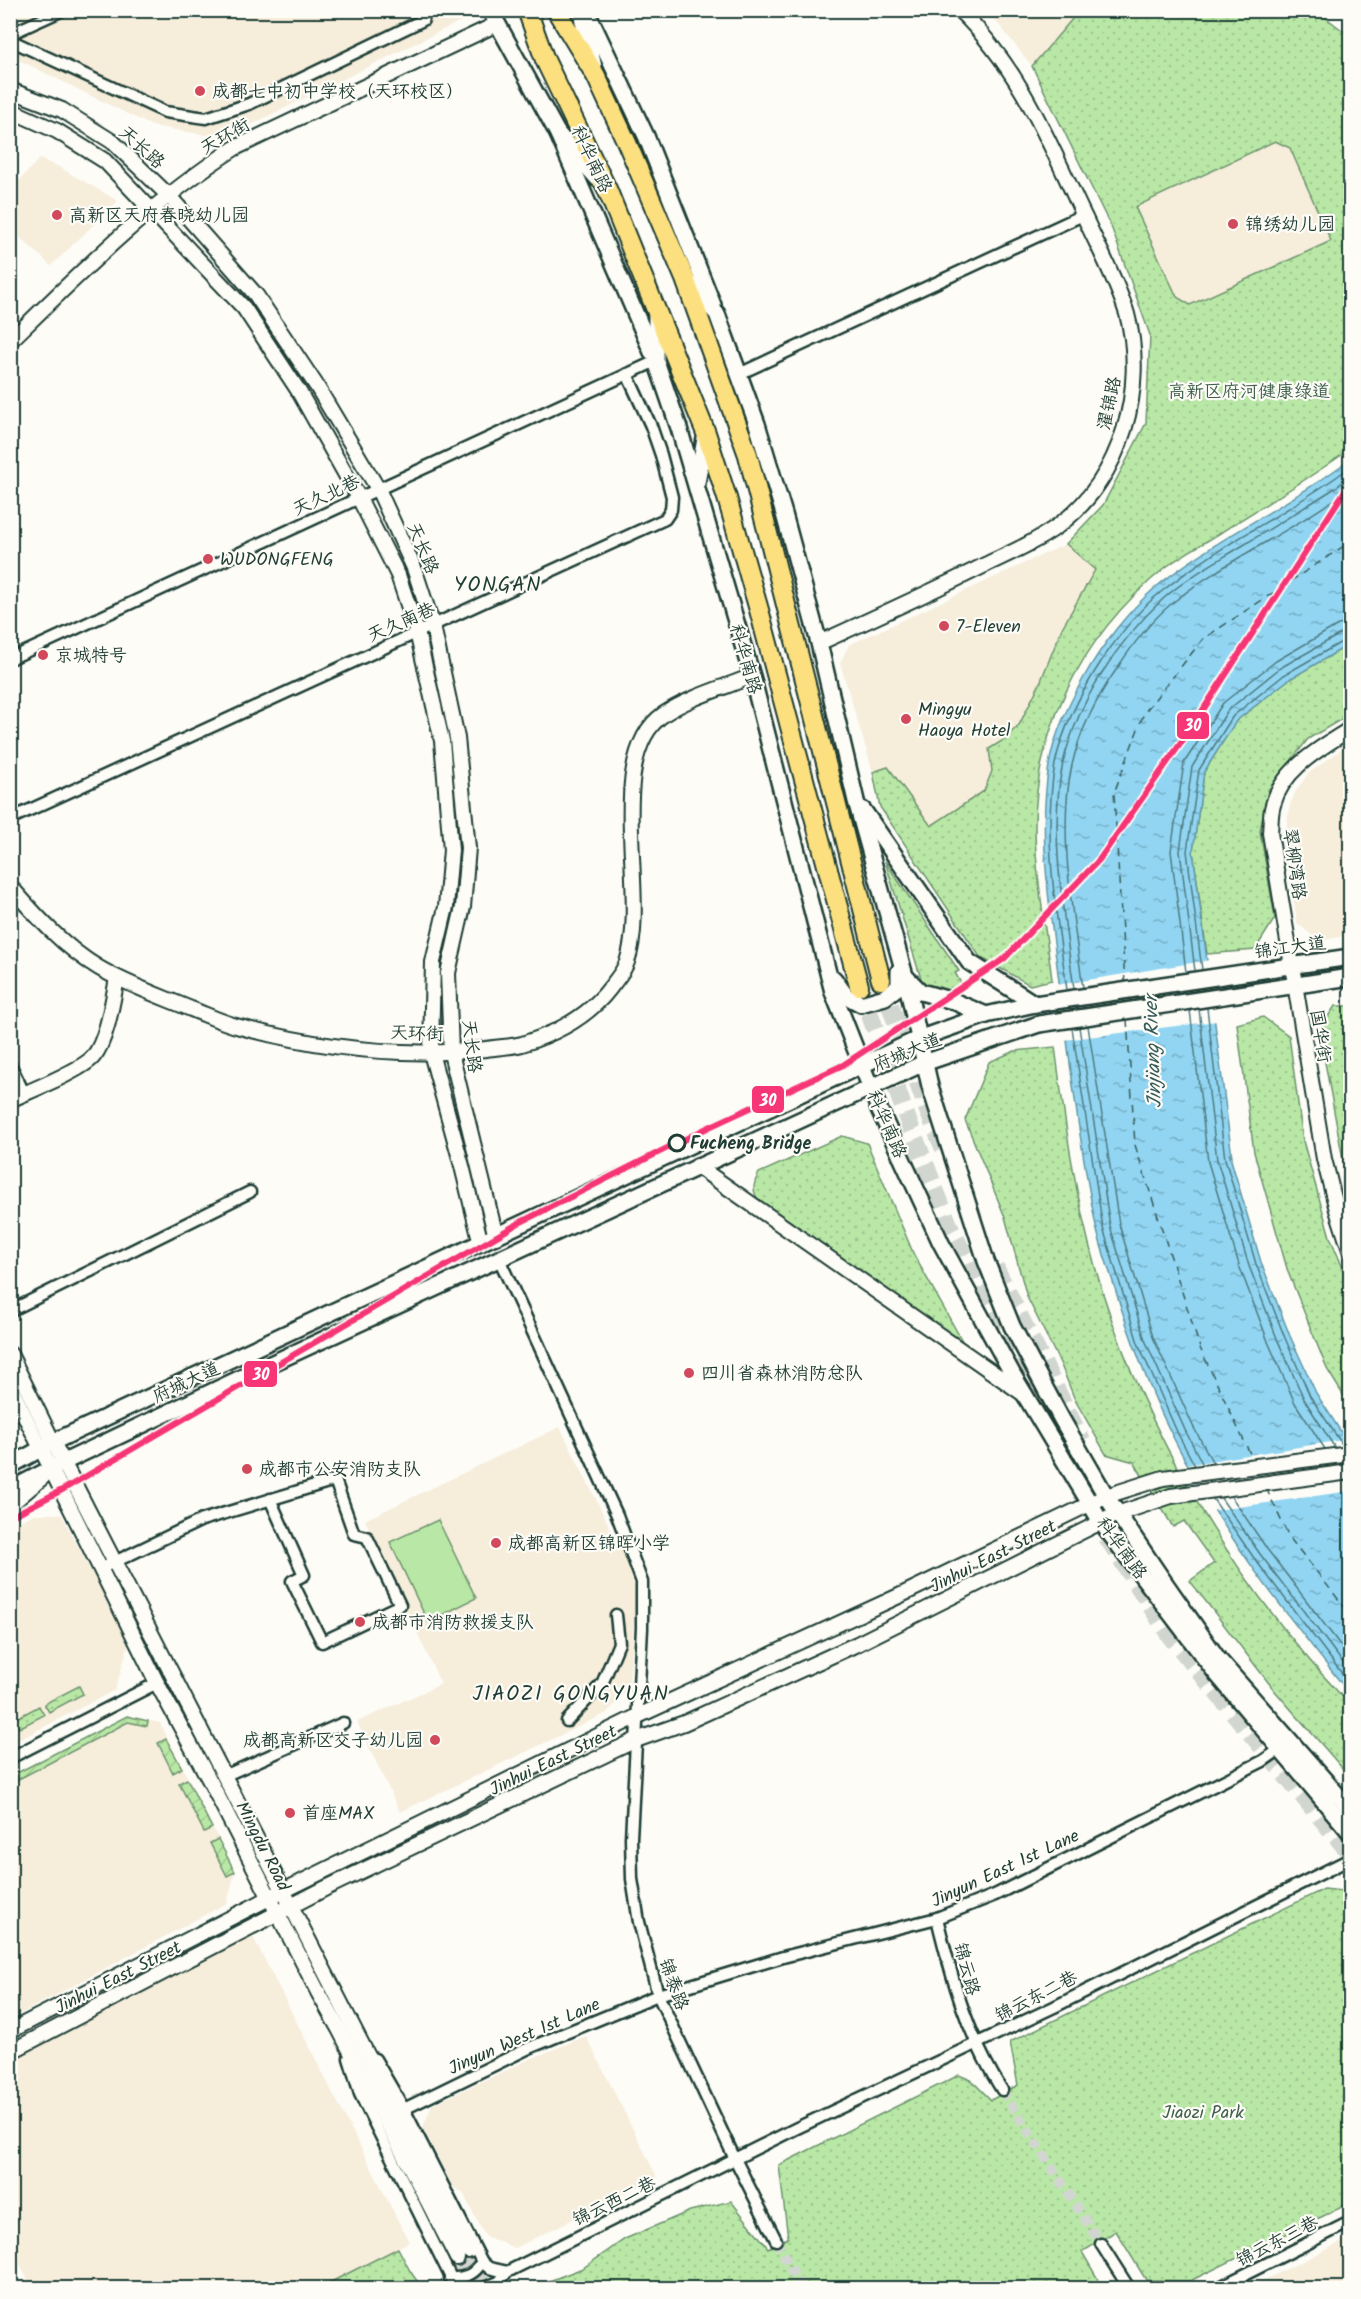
<svg xmlns="http://www.w3.org/2000/svg" width="1361" height="2299" font-family="Kalam,'LXGW WenKai TC',sans-serif">
  <style>
    .built { fill: #f6eddb }
    .grass { fill: url(#grass-dots); stroke: #6c926d; stroke-width: 1.5; fill-rule: evenodd }
    .garden { fill: url(#garden-furrows); stroke: #6c926d; stroke-width: 1.5 }
    .pitch { fill: #b9e8a6; stroke: #6c926d; stroke-width: 1.5 }
    .water { fill: url(#water-ripples); stroke: #6398a6; stroke-width: 1.5 }
    .pier { fill: #fdfcf7 }
    .lines { fill: none; stroke-linecap: round; stroke-linejoin: round }
    .shore { stroke: #4d7a80; stroke-width: 1.5 }
    .ferry { stroke: #365b5a; stroke-width: 1.5; stroke-dasharray: 8 6; stroke-linecap: butt }
    .minor-tunnel { stroke: #d1d6d0; stroke-width: 10; stroke-dasharray: 10 5; stroke-linecap: butt }
    .tertiary-tunnel { stroke: #d1d6d0; stroke-width: 14; stroke-dasharray: 14 7; stroke-linecap: butt }
    .trunk-tunnel { stroke: #d1d6d0; stroke-width: 18; stroke-dasharray: 18 9; stroke-linecap: butt }
    .minor-casing { stroke: #1f3d34; stroke-width: 15 }
    .tertiary-casing { stroke: #1f3d34; stroke-width: 18 }
    .secondary-casing { stroke: #1f3d34; stroke-width: 20 }
    .trunk-casing { stroke: #1f3d34; stroke-width: 22 }
    .minor { stroke: #fdfcf7; stroke-width: 10 }
    .tertiary { stroke: #fdfcf7; stroke-width: 14 }
    .secondary { stroke: #fdfcf7; stroke-width: 15 }
    .trunk { stroke: #fce080; stroke-width: 18 }
    .metro-1-casing { stroke: #fdfcf7; stroke-width: 10 }
    .metro-1 { stroke: #f63676; stroke-width: 6 }
    .poi-dot { fill: #d1495b; stroke: #fdfcf7; stroke-width: 2 }
    .stop-dot { fill: #fdfcf7; stroke: #1f3d34; stroke-width: 3 }
    .labels { text-anchor: middle; stroke-width: 4.5; stroke-linejoin: round; paint-order: stroke }
    .poi-label { font-size: 18px; fill: #1f3d34; stroke: #fdfcf7; text-anchor: start }
    .street-label { font-size: 18px; fill: #1f3d34; stroke: #fdfcf7 }
    .park-label { font-size: 18px; fill: #3e5f4b; stroke: #fdfcf7 }
    .stop-label { font-size: 18px; font-weight: bold; fill: #1f3d34; stroke: #fdfcf7; text-anchor: start }
    .water-label { font-size: 20px; font-style: italic; fill: #365b5a; stroke: #fdfcf7 }
    .quarter-label { font-size: 21px; letter-spacing: 1.5px; fill: #1f3d34; stroke: #fdfcf7 }
    .line-badge { stroke: #fdfcf7; stroke-width: 2 }
    .badge-label { font-size: 16px; text-anchor: middle; font-weight: bold; fill: #fff }
  </style>
  <defs>
    <pattern id="grass-dots" width="8" height="8" patternUnits="userSpaceOnUse" patternTransform="scale(1.5)"><rect width="8" height="8" fill="#b9e8a6"/><path d="M2 2h.1M6 6h.1" fill="none" stroke="#9fc890" stroke-width="1.8" stroke-linecap="round"/></pattern>
    <pattern id="garden-furrows" width="10" height="10" patternUnits="userSpaceOnUse" patternTransform="scale(1.5)"><rect width="10" height="10" fill="#b9e8a6"/><path d="M-1 1l2-2M0 10L10 0M9 11l2-2" fill="none" stroke="#9fc890"/></pattern>
    <pattern id="water-ripples" width="26" height="14" patternUnits="userSpaceOnUse" patternTransform="scale(1.5)"><rect width="26" height="14" fill="#91d5f2"/><path d="M2 4q2-2 4 0t4 0M15 11q2-2 4 0t4 0" fill="none" stroke="#76aec5"/></pattern>
  </defs>
  <rect width="100%" height="100%" fill="#fdfcf7"/>
  <filter id="ink" filterUnits="userSpaceOnUse"><feTurbulence type="fractalNoise" baseFrequency=".0167" numOctaves="2"/><feDisplacementMap in="SourceGraphic" scale="12" xChannelSelector="R" yChannelSelector="G"/><feConvolveMatrix kernelMatrix="1 2 1 2 8 2 1 2 1" color-interpolation-filters="sRGB"/></filter>
  <g filter="url(#ink)">
    <g class="built">
      <polygon points="472,10 475,14 224,138 152,126 11,56 10,11"/>
      <polygon points="988,11 1079,11 1032,66"/>
      <polygon points="1275,141 1290,148 1331,241 1190,305 1177,298 1135,207"/>
      <polygon points="39,159 57,166 118,201 51,266 11,229 11,190"/>
      <polygon points="1066,544 1095,570 1062,628 1040,683 1019,725 1002,741 989,749 992,771 985,791 931,827 888,767 873,772 840,663 849,645"/>
      <polygon points="1350,743 1350,935 1319,941 1297,923 1285,836 1290,805 1296,791 1308,774"/>
      <polygon points="560,1427 629,1566 636,1595 629,1687 607,1713 400,1812 357,1722 441,1684 365,1520"/>
      <polygon points="34,1514 61,1514 129,1643 115,1690 11,1744 11,1526"/>
      <polygon points="127,1716 160,1723 235,1872 227,1903 11,2019 11,1776"/>
      <polygon points="252,1935 409,2242 318,2288 32,2288 11,2246 11,2061"/>
      <polygon points="586,2036 657,2177 515,2248 485,2236 463,2193 453,2187 423,2128 432,2105 528,2060"/>
      <polygon points="1350,2238 1350,2288 1248,2288"/>
    </g>
    <g class="grass">
      <path d="M1079,11H1317L1350,36V449C1309,479 1264,505 1220,533C1203,544 1183,554 1166,567C1079,637 1027,740 1036,853C1039,895 1047,938 1052,980L1030,985L980,957L880,807L873,772L888,767L931,826L984,791L992,771L989,749L1002,741L1019,725L1040,683L1062,628L1095,570L1066,544L1103,505L1146,423L1150,335L1112,229L1032,66ZM1275,141L1290,148L1331,241L1190,305L1177,297L1135,207Z"/>
      <polygon points="1350,644 1350,714 1308,739 1268,790 1260,831 1275,918 1255,950 1207,954 1193,851 1204,772 1236,721 1288,680"/>
      <polygon points="885,861 959,971 955,973 961,983 949,995 922,982"/>
      <polygon points="1335,1006 1350,1006 1350,1162 1344,1165 1319,1030"/>
      <polygon points="1263,1017 1289,1036 1303,1141 1330,1237 1350,1285 1350,1406 1327,1369 1288,1272 1254,1152 1237,1024"/>
      <path d="M1055,1047C1065,1123 1075,1197 1096,1270C1135,1408 1211,1542 1302,1651C1317,1670 1334,1687 1350,1705V1777L1275,1691L1190,1581L1214,1563L1184,1521L1173,1527L1134,1462L1106,1454L1075,1400L1061,1365L1027,1297L1005,1217L965,1120L989,1062L1015,1051Z"/>
      <path d="M842,1136L867,1143L914,1255L965,1346L763,1207C753,1194 751,1187 759,1173Z"/>
      <polygon points="79,1686 83,1694 49,1712 44,1704"/>
      <polygon points="39,1706 44,1715 19,1728 15,1719"/>
      <polygon points="1324,1889 1350,1892 1350,2203 1190,2281 1146,2280 1116,2231 1082,2252 1103,2288 531,2288 583,2268 625,2239 690,2211 731,2201 768,2248 788,2238 779,2165 959,2075 971,2080 991,2100 1018,2085 1010,2042"/>
      <polygon points="398,2248 410,2271 422,2288 319,2288"/>
    </g>
    <g class="garden">
      <polygon points="127,1716 148,1721 147,1726 128,1722 11,1783 11,1776"/>
      <polygon points="166,1739 182,1768 173,1773 158,1743"/>
      <polygon points="187,1779 212,1828 204,1832 179,1783"/>
      <polygon points="218,1839 235,1872 227,1876 210,1843"/>
    </g>
    <polygon class="pitch" points="438,1520 476,1598 428,1622 390,1542"/>
    <path class="water" d="M1350,459V644L1288,680L1236,721L1204,772L1193,851L1232,1157L1229,1153L1261,1262L1290,1336L1316,1393L1350,1446V1694C1285,1613 1220,1531 1173,1437C1148,1387 1129,1335 1113,1282C1107,1263 1100,1245 1096,1226C1080,1148 1071,1068 1060,989C1051,915 1037,839 1049,765C1054,734 1069,704 1084,677C1102,645 1128,611 1156,587C1216,538 1289,506 1350,459Z"/>
    <g class="pier">
      <polygon points="1210,960 1217,1021 1064,1040 1057,985"/>
      <polygon points="1349,1439 1350,1491 1210,1511 1185,1465"/>
    </g>
    <g class="lines">
      <g class="shore">
        <polyline points="1202,970 1187,851 1199,770 1233,716 1284,675 1345,640 1350,639"/>
        <polyline points="1195,971 1180,851 1192,767 1228,710 1280,668 1342,633 1350,632"/>
        <polyline points="1186,972 1171,851 1184,763 1223,703 1276,661 1338,625 1350,623"/>
        <path d="M1083,988C1074,921 1057,832 1072,765C1080,730 1097,697 1118,667C1133,644 1150,622 1171,604C1226,559 1294,531 1350,488"/>
        <path d="M1074,989C1065,921 1048,831 1063,763C1078,701 1117,642 1163,599C1186,578 1216,562 1242,546C1273,527 1304,508 1335,488L1350,476"/>
        <path d="M1067,990C1057,917 1042,838 1055,764C1063,725 1083,689 1104,657C1120,634 1138,610 1161,592C1219,544 1290,513 1350,467"/>
        <polyline points="1207,1008 1225,1159 1256,1264 1285,1338 1310,1396 1344,1447"/>
        <polyline points="1199,1009 1217,1160 1249,1266 1278,1341 1304,1399 1335,1448"/>
        <polyline points="1190,1010 1208,1162 1240,1268 1269,1344 1295,1403 1325,1449"/>
        <polyline points="1088,1026 1119,1224 1153,1337 1193,1426 1213,1463"/>
        <polyline points="1079,1027 1110,1226 1145,1340 1185,1430 1203,1465"/>
        <polyline points="1072,1028 1103,1228 1138,1343 1178,1434 1195,1466"/>
        <polyline points="1231,1496 1267,1549 1350,1658"/>
        <polyline points="1221,1498 1260,1554 1350,1672"/>
        <polyline points="1213,1499 1254,1558 1350,1684"/>
      </g>
      <g class="ferry">
        <polyline points="1125,984 1114,793 1144,713 1203,639 1350,542"/>
        <polyline points="1127,1019 1135,1145 1200,1348 1253,1460"/>
        <polyline points="1266,1488 1289,1537 1350,1614"/>
      </g>
      <g class="minor-tunnel">
        <polyline points="1002,2090 1101,2244"/>
        <polyline points="776,2240 801,2288"/>
      </g>
      <g class="tertiary-tunnel">
        <polyline points="468,2251 486,2288"/>
        <polyline points="457,2258 472,2288"/>
      </g>
      <g class="trunk-tunnel">
        <polyline points="881,980 928,1111 947,1156"/>
        <polyline points="860,987 907,1118 949,1225 1042,1410"/>
        <polyline points="995,1267 1082,1441"/>
        <polyline points="1087,1486 1126,1545"/>
        <polyline points="1107,1537 1170,1636 1350,1853"/>
      </g>
      <g class="minor-casing">
        <g id="minor">
          <polyline points="10,34 63,10"/>
          <polyline points="10,40 165,112 206,118 249,104 423,20"/>
          <polyline points="739,374 1083,215"/>
          <polyline points="10,659 656,361"/>
          <polyline points="10,819 665,519 671,510 672,497 661,455 651,426 627,374"/>
          <polyline points="10,1064 24,1093"/>
          <polyline points="500,1261 617,1515 642,1582 642,1628 631,1838 632,1879 639,1922 658,1995 735,2159 776,2240"/>
          <polyline points="10,1311 250,1192"/>
          <polyline points="102,1568 202,1520 335,1480 354,1534 367,1537 400,1605 322,1642 292,1581 304,1575 270,1499"/>
          <polyline points="567,1721 602,1684 619,1643 616,1615"/>
          <polyline points="10,1758 157,1683"/>
          <polyline points="224,1776 343,1723"/>
          <path d="M937,1918C952,1980 968,2037 1002,2090"/>
          <polyline points="349,2058 360,2094 456,2288"/>
          <polyline points="375,2059 404,2109 482,2262 489,2268 507,2272"/>
          <polyline points="404,2109 529,2048 658,1995 783,1957 937,1918 995,1895 1263,1761 1280,1749"/>
          <polyline points="1101,2244 1129,2288"/>
          <path d="M450,2278C464,2279 474,2275 482,2262"/>
          <polyline points="484,2288 499,2282 507,2272 797,2128 1054,2007 1350,1859"/>
          <polyline points="1218,2288 1350,2222"/>
        </g>
      </g>
      <g class="tertiary-casing">
        <g id="tertiary">
          <polyline points="10,90 62,110 113,142 169,196 256,295 316,385 378,489 414,568 433,626 457,738 468,848 463,907 448,973 451,1053 496,1237"/>
          <polyline points="10,110 57,131 105,161 244,308 298,390 359,498 398,575 417,632 442,741 451,850 446,907 433,962 431,1053 462,1166 481,1244"/>
          <path d="M10,341C81,272 152,201 235,148L497,24"/>
          <path d="M819,643C874,618 929,593 983,566C1008,554 1036,542 1059,525C1122,478 1147,388 1127,314C1117,281 1099,249 1085,218C1049,143 1021,69 959,10"/>
          <path d="M1350,729C1321,748 1283,768 1273,805C1270,814 1271,824 1270,833L1324,1159L1337,1210L1350,1250"/>
          <path d="M10,886C36,916 65,948 99,968C128,985 160,996 191,1009C207,1015 223,1023 240,1027C319,1048 405,1058 486,1049C498,1047 511,1047 522,1044C555,1034 589,1016 610,988C616,980 624,971 627,962C650,897 602,756 664,714C690,697 723,688 752,676"/>
          <path d="M10,1100C29,1091 81,1071 93,1057C107,1041 113,999 117,978"/>
          <polyline points="697,1166 1025,1395"/>
          <polyline points="10,1354 53,1442 468,2251"/>
          <polyline points="10,1386 157,1683 210,1781 318,1992 339,2029 457,2258"/>
          <polyline points="10,1505 43,1477"/>
          <polyline points="10,2031 283,1891 638,1716 901,1595 1106,1496 1163,1478 1350,1454"/>
          <polyline points="10,2052 326,1888 636,1740 684,1723 857,1644 1117,1514 1171,1496 1350,1472"/>
        </g>
      </g>
      <g class="secondary-casing">
        <g id="secondary">
          <polyline points="490,10 558,134 598,179"/>
          <polyline points="586,10 646,136 713,305"/>
          <polyline points="582,17 594,67"/>
          <polyline points="558,134 652,352"/>
          <polyline points="687,281 717,314 757,424 784,514 819,643 856,801 905,976 930,1086 986,1261 1012,1326 1061,1418 1106,1496 1160,1576 1218,1659 1350,1809"/>
          <polyline points="656,315 656,361 679,428 752,676 833,992 879,1109 941,1243 1013,1375 1101,1522 1216,1673 1350,1832"/>
          <polyline points="697,483 706,433"/>
          <polyline points="863,810 969,962 1035,1004"/>
          <polyline points="905,976 921,992 953,1001 986,1015"/>
          <polyline points="834,979 846,996 861,1004 885,997 899,986 899,971"/>
          <polyline points="10,1466 53,1442 918,1039 986,1015 1035,1004 1350,957"/>
          <polyline points="10,1490 64,1462 264,1367 924,1063 1039,1024 1350,977"/>
        </g>
      </g>
      <g class="trunk-casing">
        <g id="trunk">
          <polyline points="527,10 545,60 607,189 706,433 727,498 759,610 859,986"/>
          <polyline points="556,10 596,76 627,143 685,279 748,455 881,980"/>
        </g>
      </g>
      <use href="#minor" class="minor"/>
      <use href="#tertiary" class="tertiary"/>
      <use href="#secondary" class="secondary"/>
      <use href="#trunk" class="trunk"/>
      <g class="metro-1-casing">
        <polyline id="metro-1" points="10,1517 64,1489 519,1223 707,1128 843,1065 1004,959 1099,860 1190,730 1350,483"/>
      </g>
      <use href="#metro-1" class="metro-1"/>
    </g>
  </g>
  <g class="poi-dot">
    <circle cx="200" cy="91" r="6"/>
    <circle cx="57" cy="215" r="6"/>
    <circle cx="1233" cy="224" r="6"/>
    <circle cx="208" cy="559" r="6"/>
    <circle cx="944" cy="626" r="6"/>
    <circle cx="43" cy="655" r="6"/>
    <circle cx="906" cy="719" r="6"/>
    <circle cx="689" cy="1373" r="6"/>
    <circle cx="247" cy="1469" r="6"/>
    <circle cx="496" cy="1543" r="6"/>
    <circle cx="360" cy="1622" r="6"/>
    <circle cx="435" cy="1740" r="6"/>
    <circle cx="290" cy="1813" r="6"/>
  </g>
  <circle class="stop-dot" cx="677" cy="1143" r="8"/>
  <g class="labels">
    <g class="poi-label">
      <text x="212" y="97">成都七中初中学校（天环校区）</text>
      <text x="69" y="221">高新区天府春晓幼儿园</text>
      <text x="1245" y="230">锦绣幼儿园</text>
      <text x="220" y="565">WUDONGFENG</text>
      <text x="956" y="632">7-Eleven</text>
      <text x="55" y="661">京城特号</text>
      <text x="918" y="715">Mingyu<tspan x="918" dy="21">Haoya Hotel</tspan></text>
      <text x="701" y="1379">四川省森林消防总队</text>
      <text x="259" y="1475">成都市公安消防支队</text>
      <text x="508" y="1549">成都高新区锦晖小学</text>
      <text x="372" y="1628">成都市消防救援支队</text>
      <text x="423" y="1746" text-anchor="end">成都高新区交子幼儿园</text>
      <text x="302" y="1819">首座MAX</text>
    </g>
    <g class="street-label">
      <text transform="translate(225 136) rotate(-30)" y="6">天环街</text>
      <text transform="translate(142 147) rotate(42)" y="6">天长路</text>
      <text transform="translate(592 159) rotate(65)" y="6">科华南路</text>
      <text transform="translate(1109 403) rotate(-78)" y="6">濯锦路</text>
      <text transform="translate(326 495) rotate(-25)" y="6">天久北巷</text>
      <text transform="translate(423 548) rotate(67)" y="6">天长路</text>
      <text transform="translate(401 622) rotate(-24)" y="6">天久南巷</text>
      <text transform="translate(746 659) rotate(74)" y="6">科华南路</text>
      <text transform="translate(1295 864) rotate(82)" y="6">翠柳湾路</text>
      <text transform="translate(1290 947) rotate(-8)" y="6">锦江大道</text>
      <text transform="translate(417 1033) rotate(2)" y="6">天环街</text>
      <text transform="translate(1321 1036) rotate(81)" y="6">国华街</text>
      <text transform="translate(472 1046) rotate(83)" y="6">天长路</text>
      <text transform="translate(907 1052) rotate(-23)" y="6">府城大道</text>
      <text transform="translate(887 1124) rotate(66)" y="6">科华南路</text>
      <text transform="translate(186 1382) rotate(-25)" y="6">府城大道</text>
      <text transform="translate(1122 1548) rotate(54)" y="6">科华南路</text>
      <text transform="translate(993 1556) rotate(-27)" y="6">Jinhui East Street</text>
      <text transform="translate(553 1760) rotate(-26)" y="6">Jinhui East Street</text>
      <text transform="translate(263 1846) rotate(63)" y="6">Mingdu Road</text>
      <text transform="translate(1005 1868) rotate(-25)" y="6">Jinyun East 1st Lane</text>
      <text transform="translate(967 1969) rotate(75)" y="6">锦云路</text>
      <text transform="translate(118 1977) rotate(-27)" y="6">Jinhui East Street</text>
      <text transform="translate(674 1984) rotate(70)" y="6">锦泰路</text>
      <text transform="translate(1036 1996) rotate(-27)" y="6">锦云东二巷</text>
      <text transform="translate(524 2036) rotate(-24)" y="6">Jinyun West 1st Lane</text>
      <text transform="translate(614 2201) rotate(-26)" y="6">锦云西二巷</text>
      <text transform="translate(1277 2241) rotate(-27)" y="6">锦云东三巷</text>
    </g>
    <g class="park-label">
      <text x="1249" y="397">高新区府河健康绿道</text>
      <text x="1203" y="2118">Jiaozi Park</text>
    </g>
    <g class="stop-label">
      <text x="690" y="1149">Fucheng Bridge</text>
    </g>
    <g class="water-label">
      <text transform="translate(1152 1052) rotate(-92)" y="7">Jinjiang River</text>
    </g>
    <g class="quarter-label">
      <text x="498" y="591">YONGAN</text>
      <text x="571" y="1700">JIAOZI GONGYUAN</text>
    </g>
  </g>
  <g class="line-badge">
    <rect x="1176" y="711" width="34" height="29" rx="6" fill="#f63676"/>
    <rect x="751" y="1085" width="34" height="29" rx="6" fill="#f63676"/>
    <rect x="243" y="1360" width="35" height="28" rx="6" fill="#f63676"/>
  </g>
  <g class="badge-label">
    <text x="1193" y="731">30</text>
    <text x="768" y="1106">30</text>
    <text x="261" y="1380">30</text>
  </g>
  <rect width="1361" height="2299" fill="none" stroke="#fdfcf7" stroke-width="36"/>
  <rect x="18" y="18" width="1325" height="2263" fill="none" stroke="#1f3d34" stroke-width="2" filter="url(#ink)"/>
</svg>
